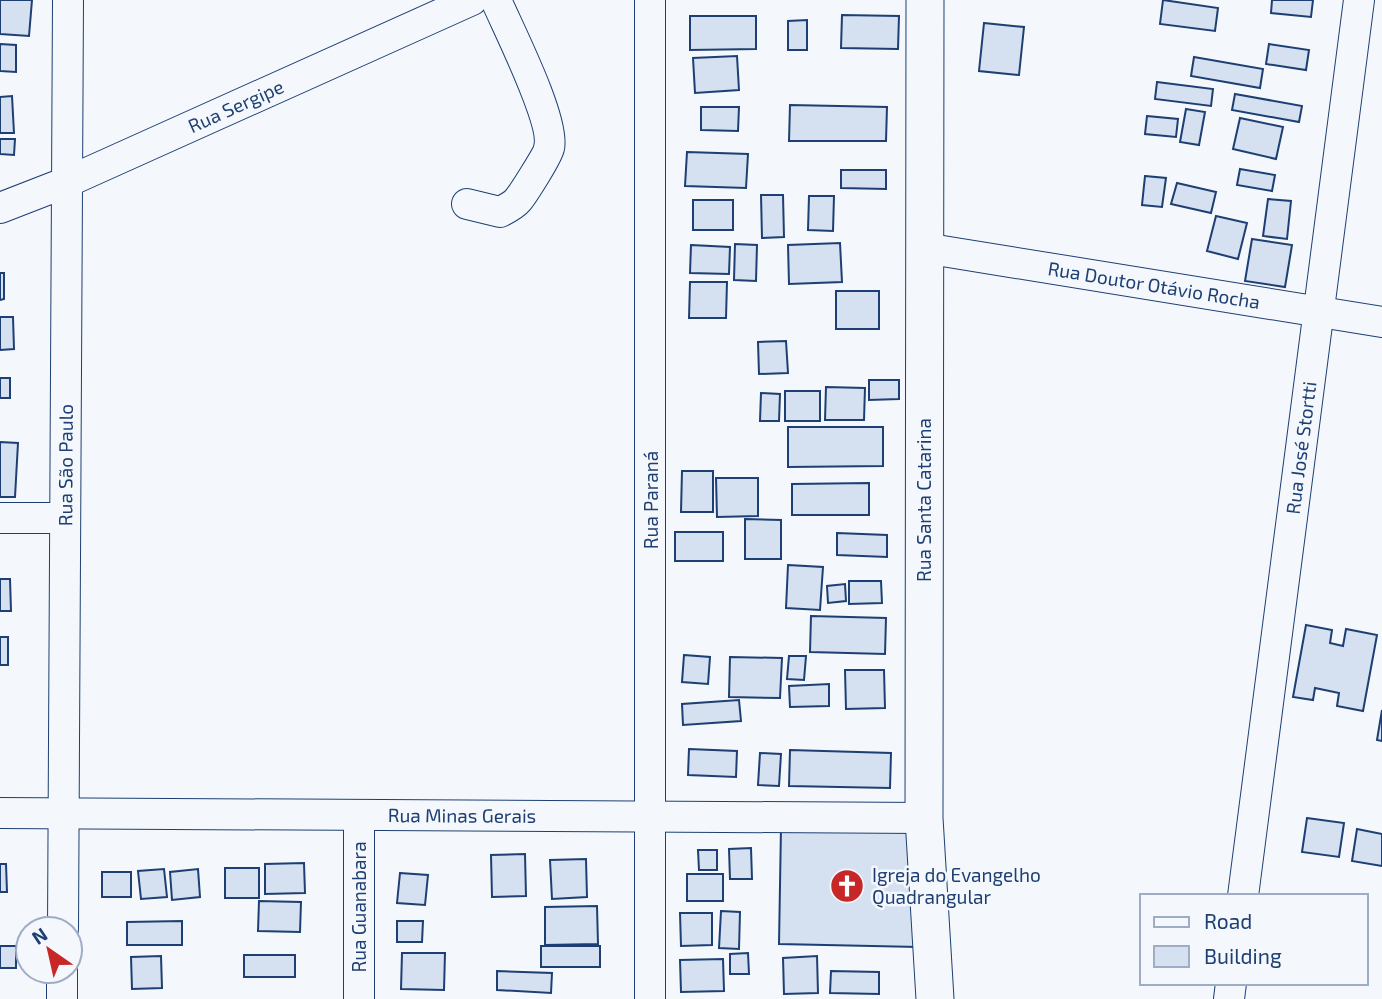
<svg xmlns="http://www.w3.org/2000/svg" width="1382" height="999" font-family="'Exo 2',sans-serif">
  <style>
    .building { fill: #d5e0f0; stroke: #1d3f73; stroke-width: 2 }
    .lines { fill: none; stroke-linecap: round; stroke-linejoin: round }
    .minor-casing { stroke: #1d3f73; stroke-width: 32 }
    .major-casing { stroke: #1d3f73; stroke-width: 39 }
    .minor { stroke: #f4f7fb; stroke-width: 30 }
    .major { stroke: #f4f7fb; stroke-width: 37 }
    .labels { text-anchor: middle; stroke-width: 5; stroke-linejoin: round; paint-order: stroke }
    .street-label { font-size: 19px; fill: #1d3f73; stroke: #f4f7fb }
    .poi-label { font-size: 19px; fill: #1d3f73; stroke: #f4f7fb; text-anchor: start }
  </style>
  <rect width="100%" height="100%" fill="#f4f7fb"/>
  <g class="building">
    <polygon points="0,0 32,0 29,36 0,34"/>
    <polygon points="1163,0 1218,8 1215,31 1160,24"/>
    <polygon points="1272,0 1313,0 1311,17 1271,13"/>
    <polygon points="842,15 899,16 898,49 841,48"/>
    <polygon points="690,16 756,16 756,49 690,50"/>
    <polygon points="807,20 807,50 788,50 788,21"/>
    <polygon points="984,23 1024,27 1019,75 979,71"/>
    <polygon points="0,44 16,45 16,72 0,71"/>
    <polygon points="1269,44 1309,50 1306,70 1266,64"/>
    <polygon points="737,56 739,90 695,93 693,58"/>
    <polygon points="1194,57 1263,69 1260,88 1191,76"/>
    <polygon points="1157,82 1213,89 1211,106 1155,99"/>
    <polygon points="1235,94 1302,106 1299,122 1232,110"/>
    <polygon points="12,96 14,133 0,133 0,97"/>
    <polygon points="790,105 887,107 886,141 789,141"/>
    <polygon points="701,107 739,107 738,131 701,130"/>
    <polygon points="1186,109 1205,112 1199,145 1180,142"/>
    <polygon points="1147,116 1178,119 1176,137 1145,134"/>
    <polygon points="1240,118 1283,127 1276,159 1233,149"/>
    <polygon points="0,139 15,139 14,155 0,154"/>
    <polygon points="687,152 748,154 746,188 685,186"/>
    <polygon points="1240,169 1275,175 1272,191 1237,185"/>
    <polygon points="841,170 886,170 886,189 841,188"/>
    <polygon points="1145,176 1166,178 1162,207 1142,205"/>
    <polygon points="1177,183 1216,192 1211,213 1171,204"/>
    <polygon points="761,195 783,195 784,237 762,238"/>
    <polygon points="809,196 834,196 833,231 808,230"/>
    <polygon points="1268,199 1291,201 1287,239 1263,236"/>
    <rect x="693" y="200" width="40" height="30"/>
    <polygon points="1216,216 1247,223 1238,259 1207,251"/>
    <polygon points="1252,239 1292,245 1285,287 1245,281"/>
    <polygon points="840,243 842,282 789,284 788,245"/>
    <polygon points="735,244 757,245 756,281 734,280"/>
    <polygon points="691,245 730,247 729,274 690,273"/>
    <polygon points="0,273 4,273 4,299 0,300"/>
    <polygon points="690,282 727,282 726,318 689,318"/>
    <rect x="836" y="291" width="43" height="38"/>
    <polygon points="0,317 13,317 14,349 0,350"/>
    <polygon points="786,341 788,373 759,374 758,342"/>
    <rect x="0" y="378" width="10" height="20"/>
    <polygon points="869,380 899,380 899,399 869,400"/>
    <polygon points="826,387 865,388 864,420 825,420"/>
    <rect x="785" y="391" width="35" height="30"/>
    <polygon points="761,393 780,394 779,421 760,421"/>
    <polygon points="788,427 883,427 883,466 788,467"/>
    <polygon points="0,442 18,443 15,497 0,497"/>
    <polygon points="682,471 713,471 713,512 681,512"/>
    <polygon points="716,478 758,478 758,516 717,517"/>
    <polygon points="869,483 869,515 792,515 792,484"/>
    <polygon points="745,519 781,520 781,559 745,559"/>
    <rect x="675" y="532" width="48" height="29"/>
    <polygon points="837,533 887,535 887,557 837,555"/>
    <polygon points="788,565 823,567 820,610 786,608"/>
    <polygon points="0,579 10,579 11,611 0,611"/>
    <polygon points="849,581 881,581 882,603 849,604"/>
    <polygon points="845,584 846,601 828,603 827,586"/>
    <polygon points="811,616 886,618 885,654 810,652"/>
    <polygon points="1306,625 1332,630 1330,643 1343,646 1346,629 1377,635 1363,711 1337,706 1339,693 1315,688 1313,700 1293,697"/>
    <rect x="0" y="637" width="8" height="28"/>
    <polygon points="684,655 710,657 708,684 682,682"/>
    <polygon points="789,656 806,656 804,680 787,679"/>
    <polygon points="730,657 782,658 780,698 729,697"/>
    <polygon points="845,670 884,670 885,708 846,709"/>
    <polygon points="829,684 829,706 790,707 789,686"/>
    <polygon points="739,700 741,721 683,725 682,704"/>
    <polygon points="1382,710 1382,741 1377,740"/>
    <polygon points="689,749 737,751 736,777 688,775"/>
    <polygon points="790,750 891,753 890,788 789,786"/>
    <polygon points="760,753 781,754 779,786 758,785"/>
    <polygon points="1307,818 1344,823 1339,857 1302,852"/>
    <polygon points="781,827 912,829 918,947 779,944"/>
    <polygon points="1357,829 1382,834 1382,866 1352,861"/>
    <polygon points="751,848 752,879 730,879 729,849"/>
    <polygon points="698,850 717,850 717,870 699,870"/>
    <polygon points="525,854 526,896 492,897 491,855"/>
    <polygon points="586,859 587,897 552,899 550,860"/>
    <polygon points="304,863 305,893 265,894 265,864"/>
    <polygon points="0,864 6,864 7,892 0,892"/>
    <rect x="225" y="868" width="34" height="30"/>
    <polygon points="164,869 167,897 141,899 138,871"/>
    <polygon points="198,869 200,897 172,900 170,872"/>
    <rect x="102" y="872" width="29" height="25"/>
    <polygon points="400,873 428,875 425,905 397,903"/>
    <rect x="687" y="874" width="36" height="27"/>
    <polygon points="259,901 301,902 300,932 258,931"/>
    <polygon points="597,906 598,944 545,945 545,907"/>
    <polygon points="721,911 740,912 739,949 719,948"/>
    <polygon points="680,913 712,913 712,945 681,946"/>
    <polygon points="182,921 182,945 127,945 127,922"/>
    <polygon points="397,921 423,921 422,942 397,942"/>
    <rect x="0" y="946" width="16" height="22"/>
    <rect x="541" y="946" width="59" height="21"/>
    <polygon points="402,953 445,953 444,990 401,989"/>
    <polygon points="748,953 749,974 730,974 730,954"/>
    <rect x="244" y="955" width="51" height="22"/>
    <polygon points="161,956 162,988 132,989 131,957"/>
    <polygon points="817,956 818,993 784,994 783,958"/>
    <polygon points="723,959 724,991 681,992 680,960"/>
    <polygon points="497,971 552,973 551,993 497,990"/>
    <polygon points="831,971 879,972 879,994 830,993"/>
  </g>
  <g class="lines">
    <g class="minor-casing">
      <g id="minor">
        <polyline points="650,0 650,999"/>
        <path d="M467,204L500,212C506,209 514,205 518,200C523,194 548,155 549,148C556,122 508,28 496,0"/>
        <path id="s1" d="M0,208L67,182L472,0"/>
        <path id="s2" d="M924,248L1382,322"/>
        <polyline points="0,518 65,518"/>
        <path id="s3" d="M0,813L924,818"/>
        <path id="s4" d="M1243,896L1359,0"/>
        <path id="s5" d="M63,929L68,0"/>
        <polyline points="62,999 62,971"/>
        <polyline points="359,999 359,815"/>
        <polyline points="1229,999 1231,983"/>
      </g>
    </g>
    <g class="major-casing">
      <polyline id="major" points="925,0 924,818 935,999"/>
    </g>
    <use href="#minor" class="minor"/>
    <use href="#major" class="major"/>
  </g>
  <defs>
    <g id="church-disc" transform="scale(1.75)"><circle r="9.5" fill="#c62828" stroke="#f4f7fb"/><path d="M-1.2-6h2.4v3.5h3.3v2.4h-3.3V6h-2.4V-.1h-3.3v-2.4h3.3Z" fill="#fff"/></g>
  </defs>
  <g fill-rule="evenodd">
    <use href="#church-disc" x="847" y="886"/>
  </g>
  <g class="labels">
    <g class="street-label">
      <text dy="7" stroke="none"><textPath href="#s1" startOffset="257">Rua Sergipe</textPath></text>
      <text dy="7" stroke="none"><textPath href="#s2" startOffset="233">Rua Doutor Otávio Rocha</textPath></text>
      <text dy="7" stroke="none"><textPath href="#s4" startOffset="452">Rua José Stortti</textPath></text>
      <text dy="7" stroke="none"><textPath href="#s5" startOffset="464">Rua São Paulo</textPath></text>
      <text transform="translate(651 500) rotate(-90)" y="7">Rua Paraná</text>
      <text transform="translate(924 500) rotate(-90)" y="7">Rua Santa Catarina</text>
      <text dy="7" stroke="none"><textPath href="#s3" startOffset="462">Rua Minas Gerais</textPath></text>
      <text transform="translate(359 907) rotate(-90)" y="7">Rua Guanabara</text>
    </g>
    <g class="poi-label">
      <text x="872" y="882">Igreja do Evangelho<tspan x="872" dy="22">Quadrangular</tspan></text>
    </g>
  </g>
  <rect x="1140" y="894" width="228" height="91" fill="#f4f7fb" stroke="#9eadc5" stroke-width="2"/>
  <rect x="1154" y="917" width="35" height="10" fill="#f4f7fb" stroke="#9eadc5" stroke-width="2"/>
  <text x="1204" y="929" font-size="21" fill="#1d3f73">Road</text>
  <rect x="1154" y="946" width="35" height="21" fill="#d5e0f0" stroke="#9eadc5" stroke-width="2"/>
  <text x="1204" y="964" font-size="21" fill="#1d3f73">Building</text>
  <g transform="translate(49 950) rotate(326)"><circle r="33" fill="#f4f7fb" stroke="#9eadc5" stroke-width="2"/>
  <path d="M0-5L12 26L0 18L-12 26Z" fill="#c62828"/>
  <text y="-10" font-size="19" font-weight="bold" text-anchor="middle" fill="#1d3f73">N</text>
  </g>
</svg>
